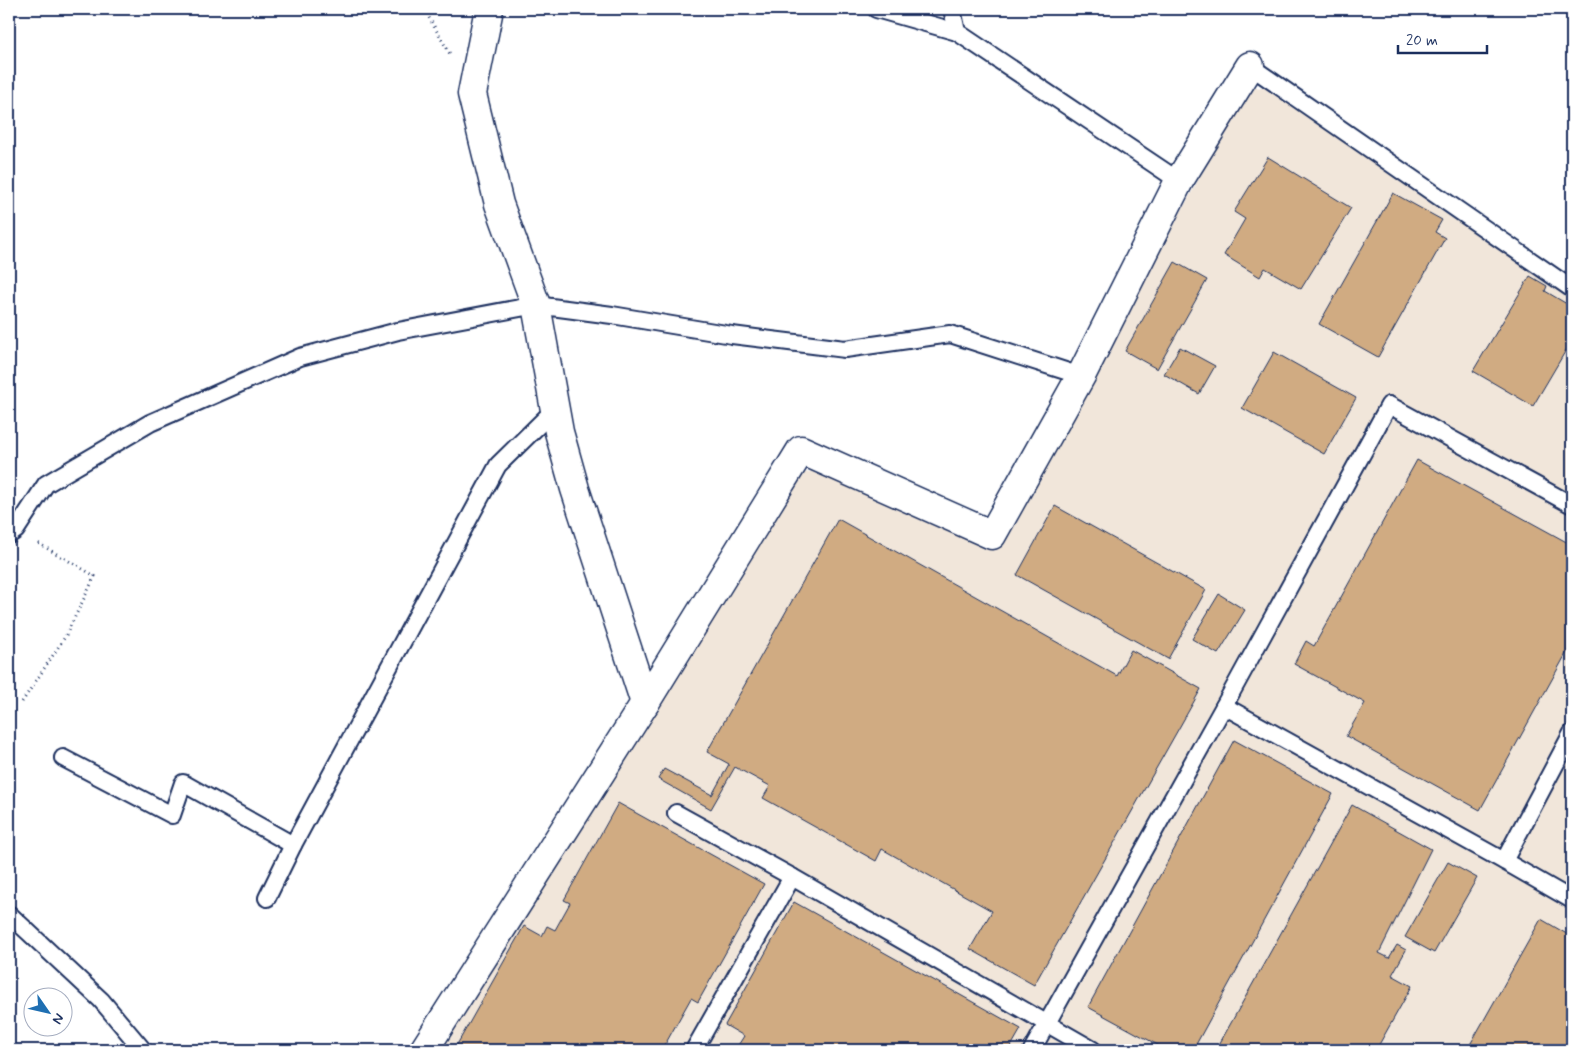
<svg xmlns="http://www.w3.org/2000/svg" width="1581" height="1059" font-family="Mynerve,sans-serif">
  <rect width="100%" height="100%" fill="#fff"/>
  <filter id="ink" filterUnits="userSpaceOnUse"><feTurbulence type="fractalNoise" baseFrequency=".02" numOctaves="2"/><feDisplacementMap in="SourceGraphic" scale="10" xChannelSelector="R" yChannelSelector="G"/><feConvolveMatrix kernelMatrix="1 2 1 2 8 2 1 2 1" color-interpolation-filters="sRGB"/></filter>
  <g filter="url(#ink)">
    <path fill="#f1e6da" d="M1249 87 1268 88 1572 301V1050H437L804 473 818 470 997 549Z"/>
    <g fill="#d0ab82" stroke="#1b2f5e">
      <path d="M1268 157 1351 208 1301 289 1265 268 1260 277 1224 255 1245 219 1234 212Z"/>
      <path d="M1393 193 1442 220 1435 232 1445 238 1378 357 1319 324Z"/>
      <path d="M1175 262 1207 280 1157 369 1125 351Z"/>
      <path d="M1530 276 1547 286 1545 291 1572 307V340L1533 406 1473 371Z"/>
      <path d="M1180 347 1215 366 1199 394 1164 374Z"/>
      <path d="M1274 352 1356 398 1324 454 1242 408Z"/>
      <path d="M1417 460 1572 545V643L1480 810 1346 736 1365 703 1294 664 1306 641 1314 646Z"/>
      <path d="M1055 506 1206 590 1168 659 1017 575Z"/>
      <path d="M838 519 1117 676 1131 650 1201 689 1034 985 970 949 992 911 882 849 876 861 763 798 770 786 735 767 711 809 658 779 664 769 712 795 729 764 707 752Z"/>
      <path d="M1219 594 1245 610 1218 654 1192 639Z"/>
      <path d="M1234 740 1333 794 1193 1050H1167L1088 1007Z"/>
      <path d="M618 803 764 884 698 1002 691 998 662 1050H454L524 926 542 936 547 926 555 930 570 903 564 900Z"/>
      <path d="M1352 805 1431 849 1379 953 1389 958 1397 945 1406 950 1392 975 1412 986 1376 1050H1216Z"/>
      <path d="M1448 862 1477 878 1434 953 1405 937Z"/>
      <path d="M794 902 1021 1029 1009 1050H735L744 1036 725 1025Z"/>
      <path d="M1541 919 1572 937V1050H1467Z"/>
    </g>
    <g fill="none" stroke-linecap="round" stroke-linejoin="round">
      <defs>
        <g id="lane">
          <path d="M876 9 957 32"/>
          <path d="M952 9 957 32 1179 181"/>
          <path d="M1250 66 1572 289"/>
          <path d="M9 535 16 530 46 484 150 423 300 357 398 331 536 305 612 315 732 335 845 349 950 334 1081 376"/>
          <path d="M1224 706 1504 861 1572 900"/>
          <path d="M63 758 172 815 183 783 293 845"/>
          <path d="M676 813 792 877 1093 1050"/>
          <path d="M1504 861 1572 733"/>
          <path d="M267 898 293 845 498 465 555 409"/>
          <path d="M9 914 101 1000 143 1050"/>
          <path d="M694 1050 792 877"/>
          <path d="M1032 1050 1224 706 1389 405 1572 505"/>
        </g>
        <g id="street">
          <path d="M489 9 472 94 499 204 536 305 559 432 575 489 645 703"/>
          <path d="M424 1050 645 703 801 450 992 535 1081 376 1179 181 1250 66"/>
        </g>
      </defs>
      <use href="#lane" stroke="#1b2f5e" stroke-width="20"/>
      <use href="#street" stroke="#1b2f5e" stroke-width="31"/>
      <g stroke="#1b2f5e" stroke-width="3" stroke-dasharray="1 4" stroke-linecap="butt">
        <path d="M424 9 450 54"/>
        <path d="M22 702 65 637 95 576 36 542"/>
      </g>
      <use href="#lane" stroke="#fff" stroke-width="16"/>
      <use href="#street" stroke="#fff" stroke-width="28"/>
    </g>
  </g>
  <rect width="1581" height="1059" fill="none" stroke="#fff" stroke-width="30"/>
  <rect x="15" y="15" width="1551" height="1029" fill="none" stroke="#1b2f5e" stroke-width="2" filter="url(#ink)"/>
  <g transform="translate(48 1012) rotate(124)"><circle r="24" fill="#ffffff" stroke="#a4acbf"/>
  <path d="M0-4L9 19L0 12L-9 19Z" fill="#1f6fb2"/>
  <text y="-8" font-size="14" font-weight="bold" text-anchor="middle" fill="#1b2f5e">N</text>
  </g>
  <path d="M1398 45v8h89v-8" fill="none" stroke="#1b2f5e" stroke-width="2.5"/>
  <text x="1406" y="45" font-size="15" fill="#1b2f5e" stroke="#ffffff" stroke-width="4" paint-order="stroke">20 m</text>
</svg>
